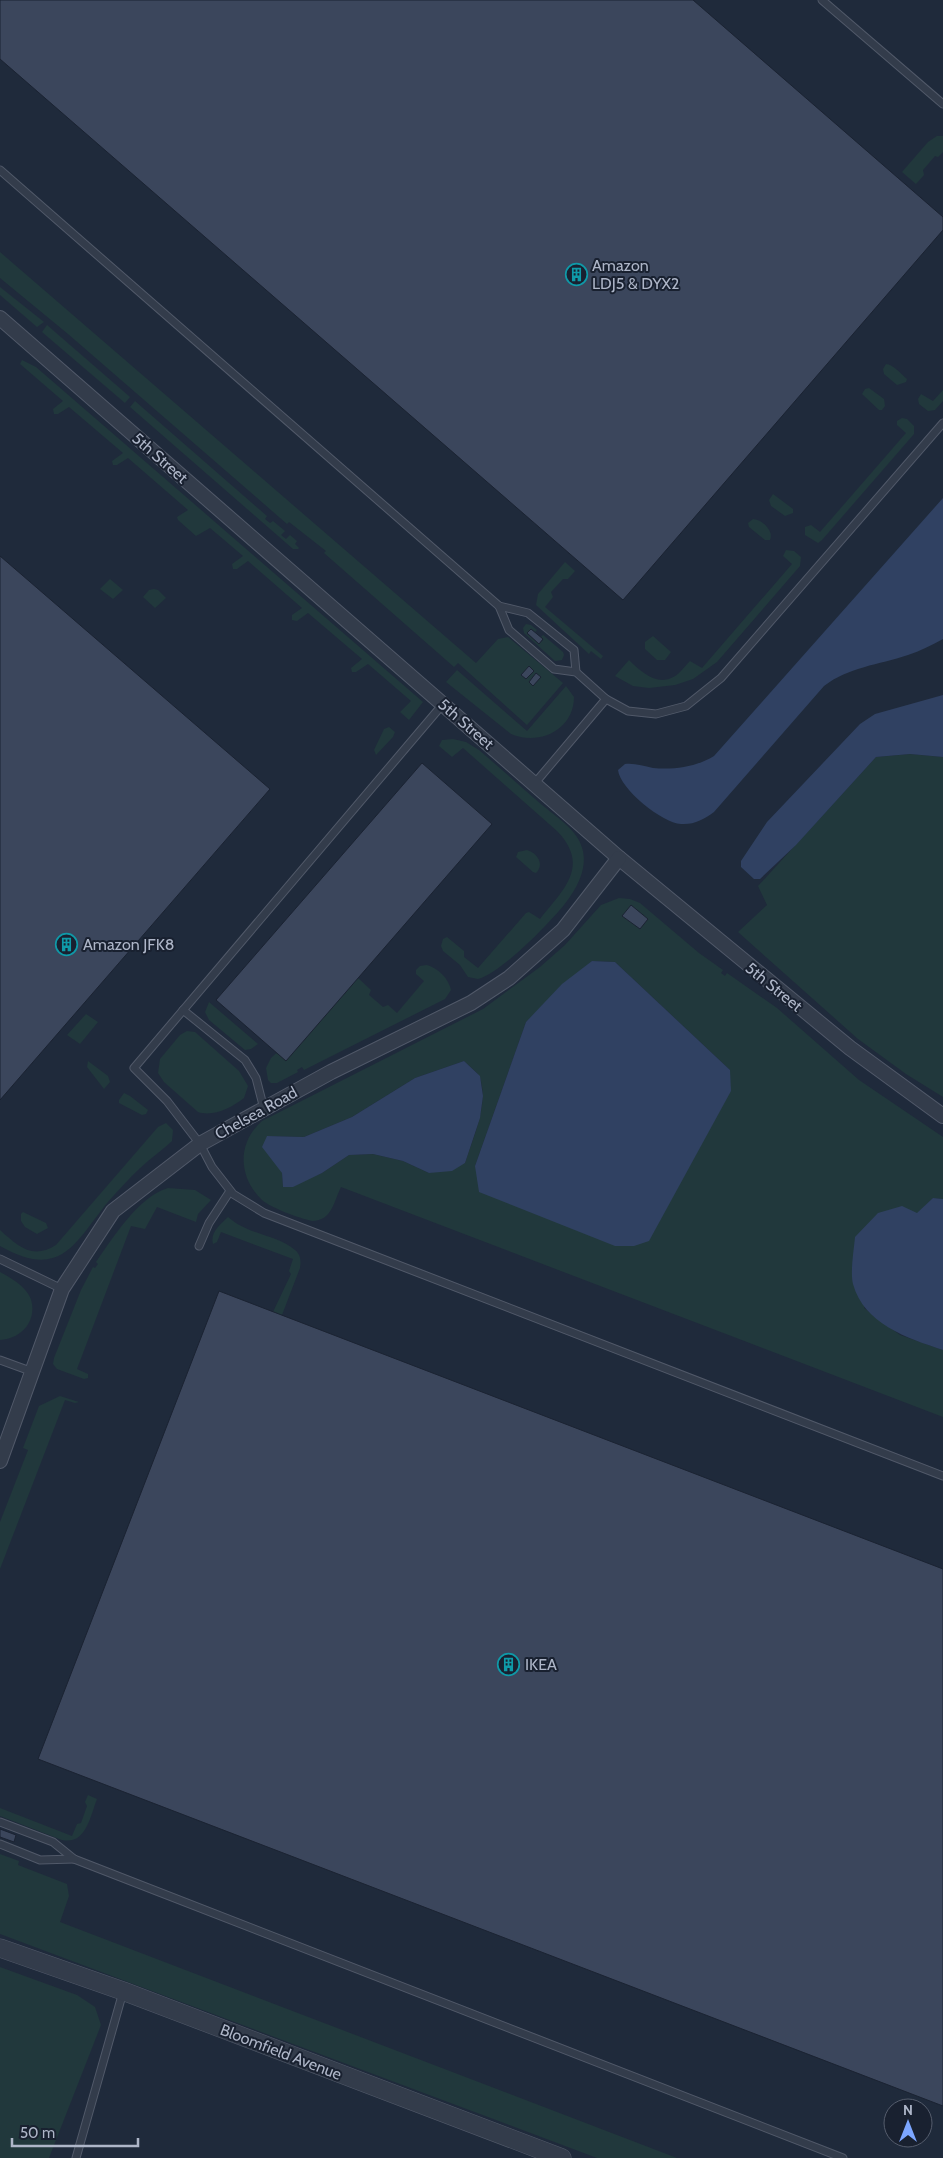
<svg xmlns="http://www.w3.org/2000/svg" width="943" height="2158" font-family="Cabin,sans-serif">
  <rect width="100%" height="100%" fill="#1f2a3b"/>
  <g fill="#21383c" fill-rule="evenodd">
    <path d="M937 136H943V152L938 157 935 156 923 170 924 175 916 184 902 172 928 142Z"/>
    <path d="M0 252 476 663 498 639 508 637 563 683 527 725 458 663 454 667 324 553 326 551 289 522 287 524 68 334 0 278Z"/>
    <path d="M0 287 44 322 37 327 0 295Z"/>
    <path d="M47 325 130 397 125 403 42 332Z"/>
    <path d="M22 360 36 367 423 702 409 720 400 712 411 701 368 664 356 672H352L351 668 362 659 308 613 297 621 292 620V615L302 608 248 561 237 569H233L232 564 243 556 210 528 196 536 178 520 177 517 188 510 128 458 117 465H113L112 461 123 453 69 407 58 414H54L53 409 63 401 20 364Z"/>
    <path d="M886 364C893 364 901 374 907 379L906 382 897 385 884 374 883 369Z"/>
    <path d="M869 388 884 399 885 406 882 410H879L862 394 865 389Z"/>
    <path d="M943 390V401L935 410 928 411 919 404 918 399 921 394 933 401Z"/>
    <path d="M135 401 267 516 265 519 270 523 273 521 285 531 281 535 286 539 290 535 297 541 295 544 299 548 298 549H293L130 407Z"/>
    <path d="M902 418 907 419 914 426V434L822 540 818 543 805 535V527L811 525 820 532 906 433 897 425V421Z"/>
    <path d="M773 494 793 509V513L785 516 771 506 769 500Z"/>
    <path d="M753 519C763 520 774 531 770 540H765L749 527 748 523Z"/>
    <path d="M786 550 794 551 801 557 800 566 717 662 693 679 675 685 649 688 633 686 615 676 629 660C643 674 661 689 679 673 683 669 686 665 690 661L702 668 792 564 783 556Z"/>
    <path d="M565 562 575 571 568 579H563L551 592 553 597 545 607 603 656 601 659 591 651 589 654 536 605 538 594Z"/>
    <path d="M110 579 123 590 113 599 100 589Z"/>
    <path d="M154 589 158 590 166 598 155 608 143 597 149 590Z"/>
    <path d="M526 624 531 625 537 630 535 632 531 629 527 634 539 644 543 640 541 637 543 635 563 652 564 655 562 660 555 661 524 633 523 628Z"/>
    <path d="M653 636 671 652 665 660H657L645 649V642Z"/>
    <path d="M457 670 527 731 566 686 574 697C574 730 539 746 511 734L446 682Z"/>
    <path d="M389 727 395 732 393 737 376 755 374 750 384 729Z"/>
    <path d="M453 739 466 742 479 750C500 768 521 787 542 805 553 814 565 822 574 833 600 865 569 902 546 925 532 940 497 974 478 979L468 977 460 965 443 951 441 946 443 939 447 937 464 951V957L478 968 526 913 529 912 540 919C563 890 591 866 557 831L463 748 452 757 439 746 442 740Z"/>
    <path d="M910 754 943 757V1097L906 1074 858 1039 738 932 767 905 758 886 876 757Z"/>
    <path d="M527 850C537 853 545 864 536 873L533 872 516 857 518 852Z"/>
    <path d="M619 898 630 899 640 903 699 953 723 970 721 973 725 976 727 973 777 1008 859 1080 943 1137V1199L933 1198 917 1214 864 1308 900 1335 943 1350V1417L341 1187C334 1201 332 1221 312 1221 299 1218 271 1208 262 1200 238 1177 237 1143 262 1121L483 1009 540 967 565 945 601 905ZM592 961 615 962 730 1070 475 1166 526 1022ZM464 1061C469 1066 478 1072 480 1078 489 1105 473 1137 465 1163L429 1173 403 1161 373 1154 349 1155 322 1173 283 1187 282 1173 267 1136 304 1137 352 1117 415 1078Z"/>
    <path d="M427 965C438 968 449 979 451 990L445 999 304 1070 302 1067 297 1070 298 1072 277 1083H271L268 1080 266 1068 271 1058 358 978 371 990 369 995 383 1007 388 1005 397 1013 424 981 416 974V970L420 966Z"/>
    <path d="M209 1002 258 1044 251 1049 245 1050 209 1020 205 1012Z"/>
    <path d="M86 1014 98 1022 80 1044 67 1035Z"/>
    <path d="M187 1031 195 1032 239 1071 248 1086 244 1098C231 1108 213 1117 198 1112L164 1082 158 1073 160 1059 180 1035Z"/>
    <path d="M88 1061 108 1076 110 1082 104 1089 87 1067Z"/>
    <path d="M124 1093 130 1096 148 1110 146 1114 142 1115 119 1103V1100Z"/>
    <path d="M166 1123 173 1130 172 1141C165 1148 156 1154 148 1161 136 1171 126 1182 115 1194 77 1235 67 1284 0 1246V1230C18 1246 32 1260 56 1245L158 1127Z"/>
    <path d="M168 1188 195 1190 211 1200 198 1214 196 1222 157 1207 145 1229 131 1226 77 1369 88 1374V1378L84 1379 57 1369 53 1364 54 1358 81 1290 93 1267 95 1268 98 1264 96 1262C113 1238 138 1197 168 1188Z"/>
    <path d="M23 1212 46 1223 48 1228 37 1234 25 1227 21 1221V1214Z"/>
    <path d="M228 1217C248 1235 278 1235 295 1250 301 1255 301 1261 300 1268L282 1315 273 1312 291 1274 289 1271 293 1259 221 1232 217 1242 213 1244C210 1232 220 1225 228 1217Z"/>
    <path d="M0 1272C11 1278 24 1285 30 1297 39 1319 22 1339 0 1340Z"/>
    <path d="M60 1396 79 1402 75 1403 65 1400 0 1569V1522L28 1450 23 1448 39 1406Z"/>
    <path d="M88 1795 97 1799C90 1817 86 1845 62 1840L0 1816V1808L72 1836 77 1824 81 1823 87 1806 85 1802Z"/>
    <path d="M0 1854 19 1861 18 1865 67 1884 69 1896 60 1922 677 2158H597L0 1934Z"/>
    <path d="M0 1967 77 1995 95 2007 101 2025 49 2158H0Z"/>
  </g>
  <g fill="#304162">
    <path d="M943 498V639C932 645 920 651 908 655 878 665 849 667 824 686L714 812C704 819 694 825 681 824 662 823 620 789 618 770L625 764C635 763 643 766 653 768 674 770 696 767 714 756Z"/>
    <path d="M943 695V757L910 754 876 757 796 845 760 879H754L741 867V861L767 822 860 724 875 714Z"/>
    <path d="M592 961 615 962 730 1070 731 1091 649 1241 634 1246H615L479 1192 475 1166 526 1022 562 984Z"/>
    <path d="M464 1061 480 1076 483 1096 480 1118 465 1163 452 1171 429 1173 403 1161 373 1154 349 1155 322 1173 293 1187H283L282 1173 262 1147 267 1136 304 1137 352 1117 415 1078Z"/>
    <path d="M933 1198 943 1199V1350C907 1338 864 1324 853 1284 850 1272 854 1249 855 1237L878 1213 902 1206 917 1213Z"/>
  </g>
  <g fill="#3b465c" stroke="#1b2332">
    <path d="M0 0H693L943 217V230L623 600 0 59Z"/>
    <path d="M0 556 270 789 0 1100Z"/>
    <path d="M531 629 543 639 539 644 527 633Z"/>
    <path d="M529 666 534 671 526 679 521 675Z"/>
    <path d="M536 673 541 677 533 686 529 682Z"/>
    <path d="M422 763 492 824 286 1061 216 1000Z"/>
    <path d="M631 905 648 919 640 929 622 916Z"/>
    <path d="M219 1291 943 1569V2106L38 1759Z"/>
    <path d="M0 1829 16 1835 14 1842 0 1837Z"/>
  </g>
  <g fill="none" stroke-linecap="round" stroke-linejoin="round">
    <defs>
      <g id="service">
        <path d="M822 0 943 104"/>
        <path d="M0 170 499 606 509 630 554 669 576 672 606 699 628 711 656 714 686 706 721 678 943 423"/>
        <path d="M499 606 528 613 574 650 576 672"/>
        <path d="M443 704 134 1068 167 1101 200 1144 212 1167 233 1194 264 1213 943 1476"/>
        <path d="M535 783 606 699"/>
        <path d="M183 1010 245 1060 256 1078 264 1109"/>
        <path d="M199 1246 209 1223 230 1191"/>
        <path d="M0 1259 62 1289"/>
        <path d="M0 1360 33 1372"/>
        <path d="M0 1822 53 1842 74 1859 843 2158"/>
        <path d="M0 1844 40 1860 74 1859"/>
        <path d="M76 2158 123 1992"/>
      </g>
      <g id="minor">
        <path d="M0 318 619 858 850 1048 943 1116"/>
        <path d="M0 1461 62 1289 113 1211 200 1144 331 1072 471 1003 509 978 563 930 619 858"/>
      </g>
      <path id="tertiary" d="M0 1948 123 1991 562 2158"/>
    </defs>
    <use href="#service" stroke="#515969" stroke-width="9"/>
    <use href="#minor" stroke="#515969" stroke-width="16"/>
    <use href="#tertiary" stroke="#515969" stroke-width="19"/>
    <use href="#service" stroke="#333c4b" stroke-width="7"/>
    <use href="#minor" stroke="#333c4b" stroke-width="14"/>
    <use href="#tertiary" stroke="#333c4b" stroke-width="18"/>
  </g>
  <defs>
    <symbol id="building-ring" viewBox="-11 -11 22 22"><circle r="9.5" fill="#192130" stroke="#0f9aa8" stroke-width="1.5"/><path d="M-4-6H4V6H1V3H-1V6H-4ZM-2.5-4.3h1.7v1.8h-1.7ZM.8-4.3h1.7v1.8H.8ZM-2.5-1h1.7V.8h-1.7ZM.8-1h1.7V.8H.8Z" fill="#0f9aa8"/></symbol>
  </defs>
  <g fill-rule="evenodd">
    <use href="#building-ring" x="564" y="262" width="25" height="25"/>
    <use href="#building-ring" x="54" y="932" width="25" height="25"/>
    <use href="#building-ring" x="496" y="1652" width="25" height="25"/>
  </g>
  <g text-anchor="middle" dominant-baseline="central" stroke-width="4" stroke-linejoin="round" paint-order="stroke">
    <g font-size="16" fill="#aeb6c8" stroke="#192130" text-anchor="start">
      <text x="592" y="265">Amazon<tspan x="592" dy="18">LDJ5 &amp; DYX2</tspan></text>
      <text x="83" y="944">Amazon JFK8</text>
      <text x="525" y="1664">IKEA</text>
    </g>
    <g font-size="16" fill="#aeb6c8" stroke="#192130">
      <text transform="translate(160 458) rotate(41)">5th Street</text>
      <text transform="translate(466 724) rotate(41)">5th Street</text>
      <text transform="translate(774 987) rotate(39)">5th Street</text>
      <text transform="translate(256 1113) rotate(-29)">Chelsea Road</text>
      <text transform="translate(281 2052) rotate(21)">Bloomfield Avenue</text>
    </g>
  </g>
  <g transform="translate(908 2123)"><circle r="24" fill="#192130" stroke="#555d6d"/>
  <path d="M0-4L9 19L0 12L-9 19Z" fill="#7ca6ff"/>
  <text y="-8" font-size="14" font-weight="bold" text-anchor="middle" fill="#aeb6c8">N</text>
  </g>
  <path d="M12 2138v8h126v-8" fill="none" stroke="#aeb6c8" stroke-width="2.5"/>
  <text x="20" y="2138" font-size="15" fill="#aeb6c8" stroke="#192130" stroke-width="4" paint-order="stroke">50 m</text>
</svg>
